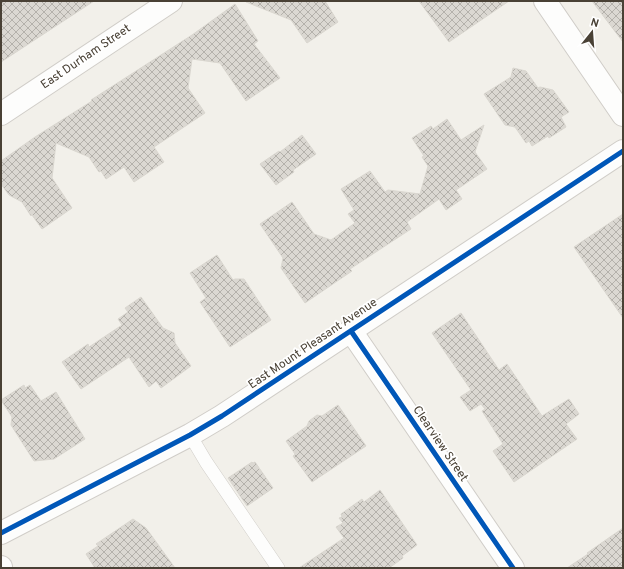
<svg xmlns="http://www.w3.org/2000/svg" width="624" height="569" font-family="Overpass,sans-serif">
  <defs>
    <pattern id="building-cross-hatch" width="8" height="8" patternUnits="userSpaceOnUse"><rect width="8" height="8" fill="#dbd8d2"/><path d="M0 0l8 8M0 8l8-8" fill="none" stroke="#b4b1ab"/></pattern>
  </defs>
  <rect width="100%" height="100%" fill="#f2f0ea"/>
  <g fill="url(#building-cross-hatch)" stroke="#dad7d0">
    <path d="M1 1H94L1 62Z"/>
    <path d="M246 1H325L338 22 307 43 291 20 246 2Z"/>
    <path d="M419 1H509L449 42Z"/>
    <path d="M592 1H623V42Z"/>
    <path d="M235 4 258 41 254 44 280 78 246 101 220 63 192 59 188 88 205 113 154 147 164 162 134 182 124 167 106 179 101 171 99 172 89 157 56 143 52 178 72 208 42 229 32 215 31 216 22 202 9 195 1 184V161L35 137 92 101 91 100 192 35Z"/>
    <path d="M513 68 526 71 538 88 540 87 553 90 569 112 561 117 566 127 549 138 548 136 532 146 529 141 526 143 515 127 505 125 484 94 511 77Z"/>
    <path d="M447 119 461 140 484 125 475 152 487 169 456 190 462 199 446 210 439 199 407 222 411 229 350 269 352 271 305 303 281 268 283 258 260 224 292 202 314 234 331 240 355 223 348 214 354 210 341 189 370 171 385 192 388 190 420 194 428 166 422 157 424 156 412 138 431 126 433 129Z"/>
    <path d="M302 135 316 154 293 170 294 172 276 185 260 164 279 151 280 152Z"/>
    <path d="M623 214V318L574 247Z"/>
    <path d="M217 255 233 280 235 279H244L271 320 230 347 200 302 206 298 190 273Z"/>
    <path d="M141 297 163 328 174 333 175 343 191 366 161 388 156 381 149 387 129 357 81 389 62 362 88 344 89 347 122 325 118 319 128 312 125 308Z"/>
    <path d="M461 313 499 370 507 364 542 416 569 399 579 414 566 424 577 439 514 482 493 451 503 444 482 411 485 409 481 404 470 411 460 397 471 390 432 333Z"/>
    <path d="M24 385 25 388 30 385 41 401 56 392 85 439 54 459 34 461 11 425 12 417 1 400Z"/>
    <path d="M338 405 366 446 312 482 293 456 295 454 286 441 307 426 309 421 317 415 322 416Z"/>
    <path d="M252 462 253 463 255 462 273 488 247 506 228 478Z"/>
    <path d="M380 490 417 545 402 556 403 558 389 568H299L344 538 336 527 343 523 339 518 342 517 341 514 362 499 364 502Z"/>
    <path d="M133 519 146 528 175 568H95L86 554 98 546 96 544Z"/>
    <path d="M623 528V568H567L588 554 587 553Z"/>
  </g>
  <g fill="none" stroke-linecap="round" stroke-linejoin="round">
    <defs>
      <path id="service" d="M190 435 206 462 278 568"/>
      <g id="minor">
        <path d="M545 1 623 115"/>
        <path d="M1 114 171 1"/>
        <path d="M351 331 513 568"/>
        <path d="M1 533 190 435 222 416 623 151"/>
      </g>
      <path id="tertiary" d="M1 567V568"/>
    </defs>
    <use href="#service" stroke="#d0cdc8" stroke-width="14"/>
    <use href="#minor" stroke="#d0cdc8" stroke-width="24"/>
    <use href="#tertiary" stroke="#d0cdc8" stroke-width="24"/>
    <use href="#service" stroke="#fdfdfc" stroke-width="13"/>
    <use href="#minor" stroke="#fdfdfc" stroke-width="22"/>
    <use href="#tertiary" stroke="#fdfdfc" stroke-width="22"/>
    <defs>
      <g id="cycleway">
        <path d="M351 331 513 568"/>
        <path d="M1 533 190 435 222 416 623 151"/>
      </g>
    </defs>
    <use href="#cycleway" stroke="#fff" stroke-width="8"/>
    <use href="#cycleway" stroke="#0057b8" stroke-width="5"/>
  </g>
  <g text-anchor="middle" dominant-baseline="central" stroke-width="3.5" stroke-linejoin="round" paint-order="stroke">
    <g font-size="12" fill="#494135" stroke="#fff">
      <text transform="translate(86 57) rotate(-34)">East Durham Street</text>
      <text transform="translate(313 344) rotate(-34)">East Mount Pleasant Avenue</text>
      <text transform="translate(440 444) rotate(56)">Clearview Street</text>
    </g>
  </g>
  <rect width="624" height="569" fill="none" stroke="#494135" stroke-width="4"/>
  <g transform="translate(592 32) rotate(17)" stroke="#ffffff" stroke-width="3" paint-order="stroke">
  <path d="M0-3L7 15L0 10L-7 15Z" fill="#494135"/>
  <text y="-6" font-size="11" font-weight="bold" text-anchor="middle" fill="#494135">N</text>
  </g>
</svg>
